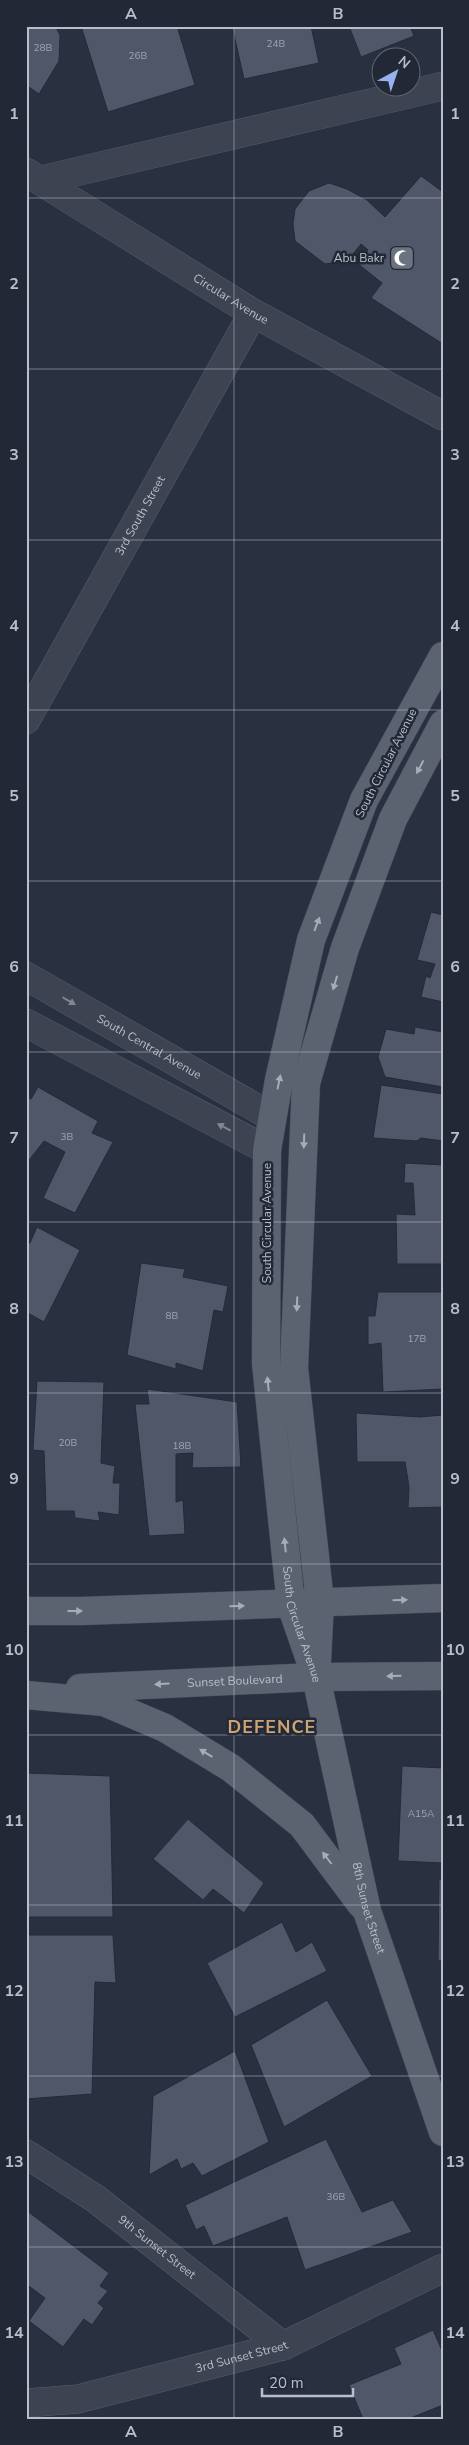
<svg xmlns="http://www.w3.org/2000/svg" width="469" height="2445" font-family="'Nunito Sans',sans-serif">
  <rect width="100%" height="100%" fill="#293040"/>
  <g fill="#505769" stroke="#242a37">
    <path d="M26 26H55L60 35 59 61 39 94 26 85Z"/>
    <path d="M81 26H177L195 85 108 112Z"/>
    <path d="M232 26H311L319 63 244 79Z"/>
    <path d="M349 26H410L414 36 361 57Z"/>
    <path d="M421 176 443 192V344L371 298 382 283 357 263 368 250 361 244 353 254 339 262 325 264 295 241 293 224 295 209 309 191 329 183 347 189 367 200 385 217Z"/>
    <path d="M431 912 443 915V1002L421 997 426 976 430 978 435 964 417 960Z"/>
    <path d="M415 1027 443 1032V1087L385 1077 378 1057 386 1029 414 1034Z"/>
    <path d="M381 1085 443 1094V1141L421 1138 417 1141 373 1138Z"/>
    <path d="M38 1087 98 1121 92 1133 113 1142 75 1213 43 1198 65 1152 44 1141 26 1164V1097L31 1099Z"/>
    <path d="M405 1163 443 1165V1264H397L396 1214 415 1215 413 1183H404Z"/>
    <path d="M37 1227 80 1250 44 1322 26 1312V1241L30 1243Z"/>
    <path d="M141 1263 185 1269 183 1277 228 1286 223 1312 214 1310 203 1371 176 1363V1369L127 1355Z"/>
    <path d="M378 1292H443V1389L383 1392 381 1343 368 1345V1316H375Z"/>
    <path d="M37 1381 104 1382 101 1463 115 1466 113 1483H120L119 1515 98 1512 100 1521 75 1518 74 1511H46L44 1451 33 1450Z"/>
    <path d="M147 1389 237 1402 241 1467 192 1468 193 1453 176 1454V1502L183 1500 185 1534 149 1536 135 1404H149Z"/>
    <path d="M356 1413 420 1417 443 1415V1507L408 1508 409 1487 405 1462H357Z"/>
    <path d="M402 1766 443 1768V1863L398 1861Z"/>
    <path d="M26 1773 110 1776 113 1917H26Z"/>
    <path d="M188 1819 264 1883 244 1913 213 1889 203 1900 153 1859Z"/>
    <path d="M439 1879H443V1961H438Z"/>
    <path d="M282 1922 296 1952 312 1942 327 1971 235 2017 207 1963Z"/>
    <path d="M26 1935H113L116 1983 95 1982 92 2094 26 2099Z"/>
    <path d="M327 2000 372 2076 284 2127 251 2045Z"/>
    <path d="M235 2051 269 2142 202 2176 193 2163 181 2169 177 2159 149 2175 153 2096Z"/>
    <path d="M326 2139 362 2212 393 2200 412 2232 305 2270 287 2217 213 2246 204 2226 196 2230 185 2205Z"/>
    <path d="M26 2210 109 2273 100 2286 108 2291 98 2303 104 2308 92 2325 84 2319 63 2347 29 2321 45 2298 26 2284Z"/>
    <path d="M433 2330 443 2353V2405L408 2419H363L349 2385 401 2364 394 2348Z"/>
  </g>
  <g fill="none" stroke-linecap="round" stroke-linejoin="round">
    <defs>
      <g id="minor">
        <path id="s1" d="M26 172 253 313 443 416"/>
        <path d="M41 180 443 86"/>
        <path id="s2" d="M26 720 253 313"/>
        <path id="s3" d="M26 976 272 1117"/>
        <path d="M26 1023 267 1150"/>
        <path id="s4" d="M26 2154 96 2199 283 2346"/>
        <path id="s5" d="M26 2403 78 2399 283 2346 443 2268"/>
      </g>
      <g id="major">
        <path id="s6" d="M443 656 364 800 311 940 279 1080 267 1150 266 1363 291 1605 316 1677 367 1911 443 2132"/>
        <path d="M26 1611H82L443 1598"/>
        <path d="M317 1661 320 1602 294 1368 306 1083 345 948 393 819 443 724"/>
        <path id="s7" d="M80 1688 316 1677 443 1676"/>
        <path d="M26 1695 104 1702 165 1728 231 1768 302 1825 361 1904"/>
      </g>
    </defs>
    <use href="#minor" stroke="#585e6a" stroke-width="29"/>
    <use href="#major" stroke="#474c59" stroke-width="29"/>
    <use href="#minor" stroke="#3d4350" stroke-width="28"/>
    <use href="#major" stroke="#5b6270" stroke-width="28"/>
  </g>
  <defs><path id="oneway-solid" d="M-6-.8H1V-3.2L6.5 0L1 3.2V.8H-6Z" transform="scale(1.25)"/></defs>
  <g fill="#a7acb8">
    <use href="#oneway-solid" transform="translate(420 767) rotate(118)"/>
    <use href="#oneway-solid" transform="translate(317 924) rotate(-69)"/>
    <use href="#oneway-solid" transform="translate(335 983) rotate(106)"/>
    <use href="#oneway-solid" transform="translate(279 1082) rotate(-78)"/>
    <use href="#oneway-solid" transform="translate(304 1141) rotate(92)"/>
    <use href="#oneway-solid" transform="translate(297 1304) rotate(92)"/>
    <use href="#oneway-solid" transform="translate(268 1384) rotate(-96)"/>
    <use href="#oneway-solid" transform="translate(285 1545) rotate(-96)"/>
    <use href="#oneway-solid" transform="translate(400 1600) rotate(-2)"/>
    <use href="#oneway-solid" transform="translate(237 1606) rotate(-2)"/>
    <use href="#oneway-solid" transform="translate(75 1611)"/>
    <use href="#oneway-solid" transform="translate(394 1676) rotate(179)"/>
    <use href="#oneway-solid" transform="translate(162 1684) rotate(177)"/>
    <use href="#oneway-solid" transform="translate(206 1753) rotate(-149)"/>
    <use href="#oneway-solid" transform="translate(327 1858) rotate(-127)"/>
  </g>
  <g fill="#828793">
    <use href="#oneway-solid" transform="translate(69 1001) rotate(30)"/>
    <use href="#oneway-solid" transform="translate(224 1127) rotate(-152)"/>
  </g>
  <path fill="none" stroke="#babeca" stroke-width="1" stroke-opacity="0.55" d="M234 26V2419M26 198H443M26 369H443M26 540H443M26 710H443M26 881H443M26 1052H443M26 1222H443M26 1393H443M26 1564H443M26 1735H443M26 1905H443M26 2076H443M26 2247H443"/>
  <defs>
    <symbol id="mosque-square" viewBox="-11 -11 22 22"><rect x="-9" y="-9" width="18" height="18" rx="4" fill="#6b7280" stroke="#222835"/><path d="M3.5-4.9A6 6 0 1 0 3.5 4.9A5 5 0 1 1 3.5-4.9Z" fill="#fff"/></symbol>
  </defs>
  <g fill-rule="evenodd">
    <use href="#mosque-square" x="388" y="244" width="28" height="28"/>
  </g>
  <g text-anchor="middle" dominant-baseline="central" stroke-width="5" stroke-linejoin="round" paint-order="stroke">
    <g font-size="10" fill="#a0a4b2">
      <text x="276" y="44">24B</text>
      <text x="43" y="48">28B</text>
      <text x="138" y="56">26B</text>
      <text x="67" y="1137">3B</text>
      <text x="172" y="1316">8B</text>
      <text x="417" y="1339">17B</text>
      <text x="68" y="1443">20B</text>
      <text x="182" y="1446">18B</text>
      <text x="421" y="1814">A15A</text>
      <text x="336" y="2197">36B</text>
    </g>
    <g font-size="12" fill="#babeca" stroke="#222835" text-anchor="end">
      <text x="384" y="258">Abu Bakr</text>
    </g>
    <g font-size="12" fill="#babeca" stroke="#222835">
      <text stroke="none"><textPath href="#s1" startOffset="241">Circular Avenue</textPath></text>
      <text stroke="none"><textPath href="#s2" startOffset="234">3rd South Street</textPath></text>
      <text transform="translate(386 763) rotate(-63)">South Circular Avenue</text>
      <text stroke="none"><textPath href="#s3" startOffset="142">South Central Avenue</textPath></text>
      <text transform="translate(267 1223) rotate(-90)">South Circular Avenue</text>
      <text stroke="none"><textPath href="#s6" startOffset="1006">South Circular Avenue</textPath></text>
      <text stroke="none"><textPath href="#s7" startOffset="155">Sunset Boulevard</textPath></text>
      <text stroke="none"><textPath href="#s6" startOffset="1298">8th Sunset Street</textPath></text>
      <text stroke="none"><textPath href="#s4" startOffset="161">9th Sunset Street</textPath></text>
      <text stroke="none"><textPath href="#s5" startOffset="221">3rd Sunset Street</textPath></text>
    </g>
    <g font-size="18" font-weight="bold" letter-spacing="1" fill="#cda473" stroke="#222835">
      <text x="272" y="1727">DEFENCE</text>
    </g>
  </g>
  <rect width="469" height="2445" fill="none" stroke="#222835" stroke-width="55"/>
  <g transform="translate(396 72) rotate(40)"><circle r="24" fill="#222835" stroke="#5f6471"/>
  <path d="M0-4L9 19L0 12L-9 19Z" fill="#9ab1ef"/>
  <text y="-8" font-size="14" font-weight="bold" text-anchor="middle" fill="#babeca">N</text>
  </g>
  <path d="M262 2388v8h91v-8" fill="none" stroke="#babeca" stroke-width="2.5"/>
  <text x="269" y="2388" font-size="15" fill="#babeca" stroke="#222835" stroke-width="4" paint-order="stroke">20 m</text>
  <rect x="28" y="28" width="414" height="2390" fill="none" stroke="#babeca" stroke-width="2"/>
  <g font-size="16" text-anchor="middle" font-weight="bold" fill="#babeca">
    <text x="131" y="19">A</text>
    <text x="338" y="19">B</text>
    <text x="14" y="119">1</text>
    <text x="455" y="119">1</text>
    <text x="14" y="289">2</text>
    <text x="455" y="289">2</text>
    <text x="14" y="460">3</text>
    <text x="455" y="460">3</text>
    <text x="14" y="631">4</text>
    <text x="455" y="631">4</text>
    <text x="14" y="801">5</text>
    <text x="455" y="801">5</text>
    <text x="14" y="972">6</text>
    <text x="455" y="972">6</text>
    <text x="14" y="1143">7</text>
    <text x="455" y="1143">7</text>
    <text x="14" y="1314">8</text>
    <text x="455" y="1314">8</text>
    <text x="14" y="1484">9</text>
    <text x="455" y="1484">9</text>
    <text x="14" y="1655">10</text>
    <text x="455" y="1655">10</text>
    <text x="14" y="1826">11</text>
    <text x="455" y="1826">11</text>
    <text x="14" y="1996">12</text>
    <text x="455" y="1996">12</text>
    <text x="14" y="2167">13</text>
    <text x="455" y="2167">13</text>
    <text x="14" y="2338">14</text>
    <text x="455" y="2338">14</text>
    <text x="131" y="2437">A</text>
    <text x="338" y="2437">B</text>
  </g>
</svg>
